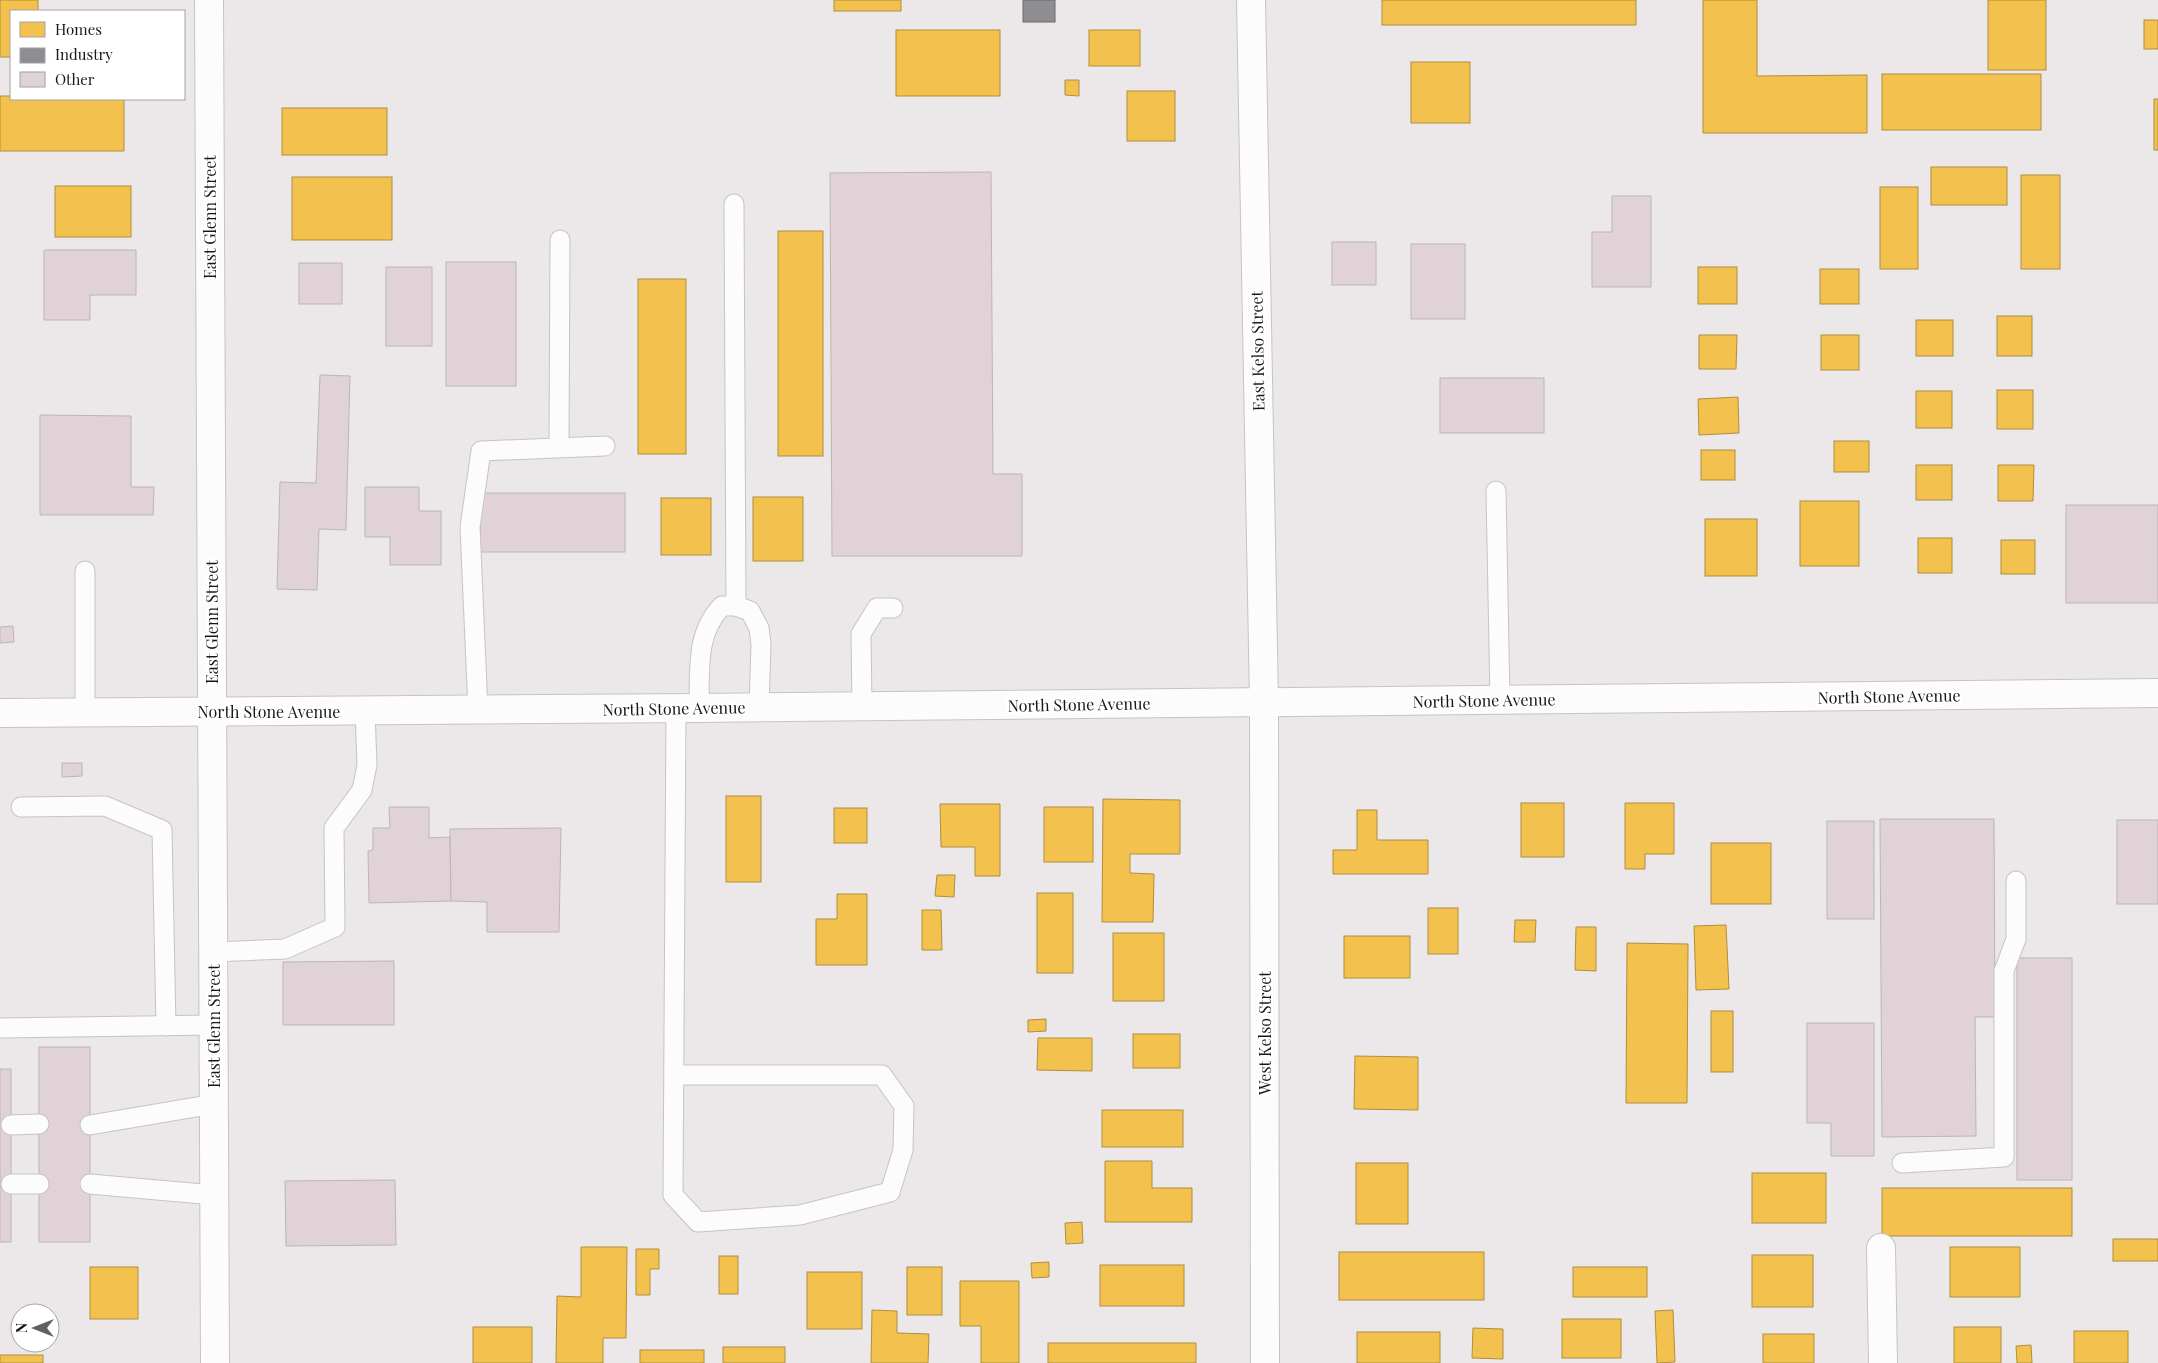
<svg xmlns="http://www.w3.org/2000/svg" width="2158" height="1363" font-family="'Playfair Display',serif">
  <rect width="100%" height="100%" fill="#ece8e9"/>
  <g fill="#f2c14e" stroke="#b18e3e">
    <path d="M0 0H38V11H11V57H0Z"/>
    <rect x="834" y="0" width="67" height="11"/>
    <rect x="1382" y="0" width="254" height="25"/>
    <path d="M1703 0H1757V76L1867 75V133H1703Z"/>
    <rect x="1988" y="0" width="58" height="70"/>
    <rect x="2144" y="20" width="14" height="29"/>
    <rect x="896" y="30" width="104" height="66"/>
    <rect x="1089" y="30" width="51" height="36"/>
    <rect x="1411" y="62" width="59" height="61"/>
    <rect x="1882" y="74" width="159" height="56"/>
    <path d="M1065 80H1079V96L1065 95Z"/>
    <rect x="1127" y="91" width="48" height="50"/>
    <path d="M0 96H11V99H124V151H0Z"/>
    <rect x="2154" y="99" width="4" height="51"/>
    <rect x="282" y="108" width="105" height="47"/>
    <rect x="1931" y="167" width="76" height="38"/>
    <rect x="2021" y="175" width="39" height="94"/>
    <rect x="292" y="177" width="100" height="63"/>
    <rect x="55" y="186" width="76" height="51"/>
    <rect x="1880" y="187" width="38" height="82"/>
    <rect x="778" y="231" width="45" height="225"/>
    <rect x="1698" y="267" width="39" height="37"/>
    <rect x="1820" y="269" width="39" height="35"/>
    <rect x="638" y="279" width="48" height="175"/>
    <rect x="1997" y="316" width="35" height="40"/>
    <rect x="1916" y="320" width="37" height="36"/>
    <path d="M1699 335H1737L1736 369H1699Z"/>
    <rect x="1821" y="335" width="38" height="35"/>
    <rect x="1997" y="390" width="36" height="39"/>
    <rect x="1916" y="391" width="36" height="37"/>
    <path d="M1738 397 1739 433 1699 435 1698 399Z"/>
    <rect x="1834" y="441" width="35" height="31"/>
    <rect x="1701" y="450" width="34" height="30"/>
    <rect x="1916" y="465" width="36" height="35"/>
    <path d="M1998 465H2034L2033 501H1998Z"/>
    <rect x="753" y="497" width="50" height="64"/>
    <rect x="661" y="498" width="50" height="57"/>
    <rect x="1800" y="501" width="59" height="65"/>
    <rect x="1705" y="519" width="52" height="57"/>
    <rect x="1918" y="538" width="34" height="35"/>
    <rect x="2001" y="540" width="34" height="34"/>
    <rect x="726" y="796" width="35" height="86"/>
    <path d="M1103 799 1180 800V854H1130V873L1154 874 1153 922H1102Z"/>
    <rect x="1521" y="803" width="43" height="54"/>
    <path d="M1625 803H1674V854H1645V869H1625Z"/>
    <path d="M940 804H1000V876H975V847H941Z"/>
    <rect x="1044" y="807" width="49" height="55"/>
    <rect x="834" y="808" width="33" height="35"/>
    <path d="M1357 810H1377V840H1428V874H1333V850H1357Z"/>
    <rect x="1711" y="843" width="60" height="61"/>
    <path d="M937 875H955L954 897 935 896Z"/>
    <rect x="1037" y="893" width="36" height="80"/>
    <path d="M837 894H867V965H816V919H837Z"/>
    <rect x="1428" y="908" width="30" height="46"/>
    <path d="M922 910H941L942 950H922Z"/>
    <path d="M1515 920H1536L1535 942H1514Z"/>
    <path d="M1726 925 1729 989 1696 990 1694 926Z"/>
    <path d="M1576 927H1596V971L1575 970Z"/>
    <rect x="1113" y="933" width="51" height="68"/>
    <rect x="1344" y="936" width="66" height="42"/>
    <path d="M1627 943 1688 944 1687 1103H1626Z"/>
    <rect x="1711" y="1011" width="22" height="61"/>
    <path d="M1046 1019V1031L1028 1032V1020Z"/>
    <rect x="1133" y="1034" width="47" height="34"/>
    <path d="M1038 1038H1092V1071L1037 1070Z"/>
    <path d="M1355 1056 1418 1057V1110L1354 1109Z"/>
    <rect x="1102" y="1110" width="81" height="37"/>
    <path d="M1105 1161H1152V1188H1192V1222H1105Z"/>
    <rect x="1356" y="1163" width="52" height="61"/>
    <rect x="1752" y="1173" width="74" height="50"/>
    <rect x="1882" y="1188" width="190" height="48"/>
    <path d="M1082 1222 1083 1243 1066 1244 1065 1223Z"/>
    <rect x="2113" y="1239" width="45" height="22"/>
    <path d="M581 1247H627L626 1338H603V1363H556L557 1296 581 1297Z"/>
    <rect x="1950" y="1247" width="70" height="50"/>
    <path d="M636 1249H659V1269H650V1295H636Z"/>
    <rect x="1339" y="1252" width="145" height="48"/>
    <rect x="1752" y="1255" width="61" height="52"/>
    <rect x="719" y="1256" width="19" height="38"/>
    <path d="M1049 1262V1277L1032 1278 1031 1263Z"/>
    <rect x="1100" y="1265" width="84" height="41"/>
    <rect x="90" y="1267" width="48" height="52"/>
    <rect x="907" y="1267" width="35" height="48"/>
    <rect x="1573" y="1267" width="74" height="30"/>
    <rect x="807" y="1272" width="55" height="57"/>
    <path d="M960 1281H1019V1363H981V1326H960Z"/>
    <path d="M872 1310 897 1311V1333L929 1334 928 1363H871Z"/>
    <path d="M1673 1310 1675 1362 1657 1363 1655 1311Z"/>
    <rect x="1562" y="1319" width="59" height="39"/>
    <rect x="473" y="1327" width="59" height="36"/>
    <rect x="1954" y="1327" width="47" height="36"/>
    <path d="M1473 1328 1503 1329V1359L1472 1358Z"/>
    <rect x="2074" y="1331" width="54" height="32"/>
    <rect x="1357" y="1332" width="83" height="31"/>
    <rect x="1763" y="1334" width="51" height="29"/>
    <rect x="1048" y="1343" width="148" height="20"/>
    <path d="M2031 1345 2032 1363H2017L2016 1346Z"/>
    <rect x="723" y="1347" width="62" height="16"/>
    <rect x="640" y="1350" width="64" height="13"/>
    <rect x="0" y="1355" width="43" height="8"/>
  </g>
  <rect fill="#8d8d92" stroke="#6a696d" x="1023" y="0" width="32" height="22"/>
  <g fill="#e1d2d7" stroke="#b9b6b7">
    <path d="M991 172 993 474H1022V556H832L830 173Z"/>
    <path d="M1612 196H1651V287H1592V232H1612Z"/>
    <rect x="1332" y="242" width="44" height="43"/>
    <rect x="1411" y="244" width="54" height="75"/>
    <path d="M44 250H136V295H90V320H44Z"/>
    <rect x="446" y="262" width="70" height="124"/>
    <rect x="299" y="263" width="43" height="41"/>
    <rect x="386" y="267" width="46" height="79"/>
    <path d="M320 375 350 376 346 530 319 529 317 590 277 589 280 482 316 483Z"/>
    <rect x="1440" y="378" width="104" height="55"/>
    <path d="M40 415 131 416V487H154L153 515H40Z"/>
    <path d="M365 487H419V511H441V565H390V537H365Z"/>
    <rect x="480" y="493" width="145" height="59"/>
    <rect x="2066" y="505" width="92" height="98"/>
    <path d="M13 626 14 642 0 643V627Z"/>
    <path d="M62 763H82V776L62 777Z"/>
    <path d="M389 807H429V838L450 837 451 901 369 903 368 851 373 850V828H390Z"/>
    <path d="M1880 819H1994L1995 1017H1975L1976 1136 1882 1137Z"/>
    <rect x="2117" y="820" width="41" height="84"/>
    <rect x="1827" y="821" width="47" height="98"/>
    <path d="M561 828 559 932H487V902L451 901 450 829Z"/>
    <rect x="2017" y="958" width="55" height="222"/>
    <path d="M394 961V1025H283V962Z"/>
    <path d="M1807 1023H1874V1156H1831V1123H1807Z"/>
    <rect x="39" y="1047" width="51" height="195"/>
    <rect x="0" y="1069" width="11" height="173"/>
    <path d="M395 1180 396 1245 286 1246 285 1181Z"/>
  </g>
  <g fill="none" stroke-linecap="round" stroke-linejoin="round">
    <defs>
      <g id="lane">
        <path d="M734 204 736 606"/>
        <path d="M559 447 560 240"/>
        <path d="M1496 491 1500 700"/>
        <path d="M85 571V713"/>
        <path d="M862 706 861 634 877 608H893"/>
        <path d="M699 708C700 671 695 634 722 606H736L750 611 759 628 761 644 759 707"/>
        <path d="M478 710 470 527 481 451 605 446"/>
        <path d="M21 807 105 806 162 830 166 1026"/>
        <path d="M213 952 285 949 335 927 334 828 362 790 367 765 365 711"/>
        <path d="M0 1028 213 1025"/>
        <path d="M674 1075H882L904 1106 903 1150 890 1192 800 1215 698 1222 673 1195 676 708"/>
        <path d="M11 1125 39 1124"/>
        <path d="M90 1125 214 1104"/>
        <path d="M1902 1163 2004 1157V971L2016 939V881"/>
        <path d="M11 1184H39"/>
        <path d="M90 1184 214 1195"/>
      </g>
      <g id="street">
        <path d="M1251 0 1264 703 1265 1363"/>
        <path d="M1881 1248 1883 1363"/>
      </g>
      <g id="secondary">
        <path d="M209 0 215 1363"/>
        <path d="M0 713 699 708 2158 693"/>
      </g>
    </defs>
    <use href="#lane" stroke="#c6c3c4" stroke-width="21"/>
    <use href="#street" stroke="#c6c3c4" stroke-width="30"/>
    <use href="#secondary" stroke="#c6c3c4" stroke-width="30"/>
    <use href="#lane" stroke="#fcfcfc" stroke-width="19"/>
    <use href="#street" stroke="#fcfcfc" stroke-width="28"/>
    <use href="#secondary" stroke="#fcfcfc" stroke-width="28"/>
  </g>
  <g text-anchor="middle" dominant-baseline="central" stroke-width="5" stroke-linejoin="round" paint-order="stroke">
    <g font-size="16" fill="#191617" stroke="#fff">
      <text transform="translate(209 217) rotate(-90)">East Glenn Street</text>
      <text transform="translate(1257 351) rotate(-91)">East Kelso Street</text>
      <text transform="translate(211 622) rotate(-90)">East Glenn Street</text>
      <text transform="translate(1889 696) rotate(-1)">North Stone Avenue</text>
      <text transform="translate(1484 700) rotate(-1)">North Stone Avenue</text>
      <text transform="translate(1079 704) rotate(-1)">North Stone Avenue</text>
      <text transform="translate(674 708) rotate(-1)">North Stone Avenue</text>
      <text x="269" y="711">North Stone Avenue</text>
      <text transform="translate(213 1026) rotate(-90)">East Glenn Street</text>
      <text transform="translate(1264 1033) rotate(-90)">West Kelso Street</text>
    </g>
  </g>
  <rect x="10" y="10" width="175" height="90" fill="#ffffff" stroke="#a3a2a2"/>
  <rect x="20" y="22" width="25" height="15" fill="#f2c14e" stroke="#a3a2a2"/>
  <text x="55" y="35" font-size="15" fill="#191617">Homes</text>
  <rect x="20" y="48" width="25" height="15" fill="#8d8d92" stroke="#a3a2a2"/>
  <text x="55" y="60" font-size="15" fill="#191617">Industry</text>
  <rect x="20" y="72" width="25" height="15" fill="#e1d2d7" stroke="#a3a2a2"/>
  <text x="55" y="85" font-size="15" fill="#191617">Other</text>
  <g transform="translate(35 1328) rotate(270)"><circle r="24" fill="#ffffff" stroke="#a3a2a2"/>
  <path d="M0-4L9 19L0 12L-9 19Z" fill="#636060"/>
  <text y="-8" font-size="14" font-weight="bold" text-anchor="middle" fill="#191617">N</text>
  </g>
</svg>
